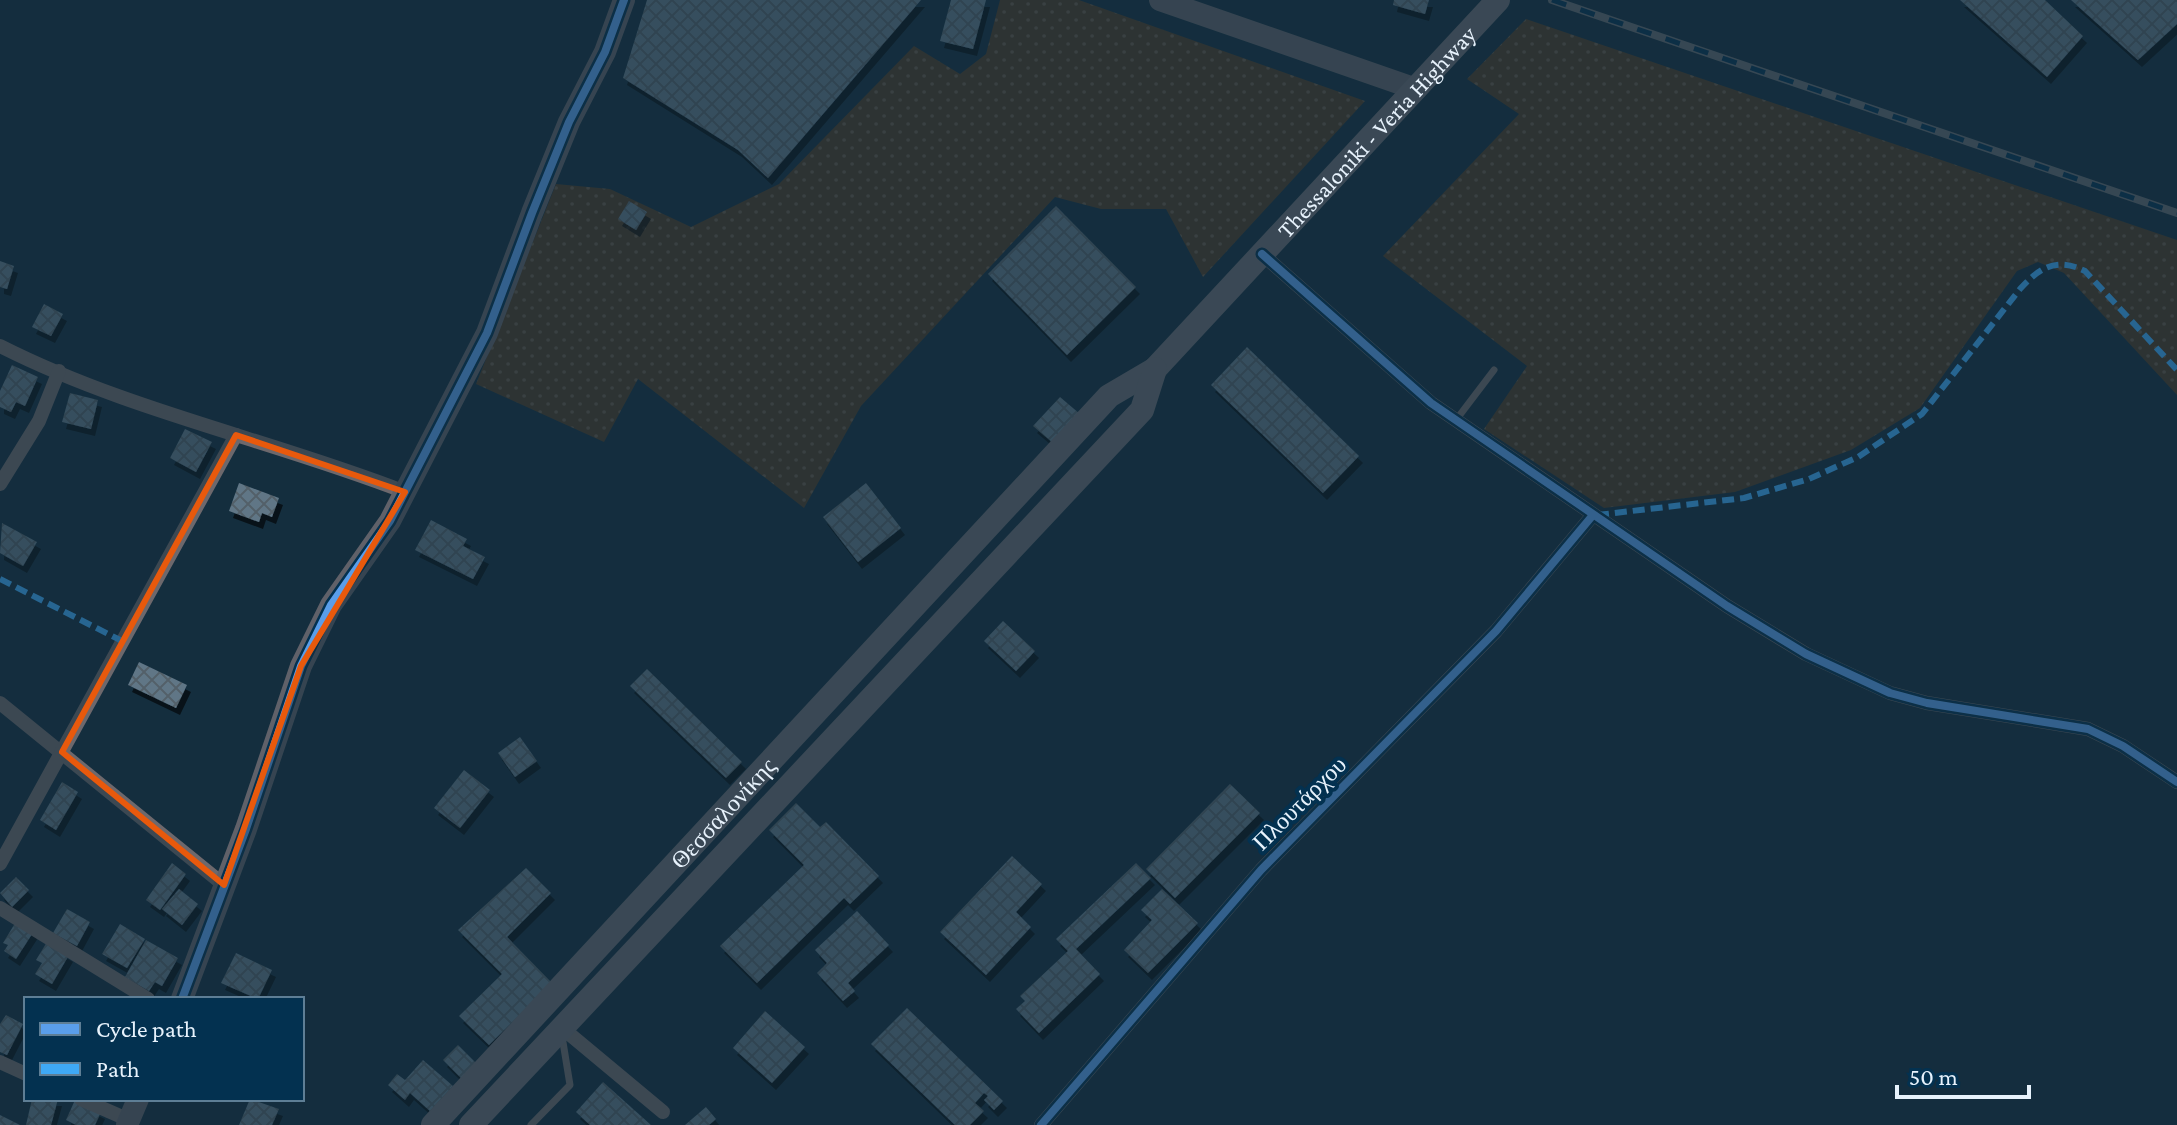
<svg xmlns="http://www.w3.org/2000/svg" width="2177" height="1125" font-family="'Crimson Pro',serif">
  <defs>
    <pattern id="grass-dots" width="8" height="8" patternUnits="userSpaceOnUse" patternTransform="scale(2)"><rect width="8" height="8" fill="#4c3a27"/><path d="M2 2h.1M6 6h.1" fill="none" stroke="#665747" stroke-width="1.8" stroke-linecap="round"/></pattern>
    <pattern id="building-cross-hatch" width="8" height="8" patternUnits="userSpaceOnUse" patternTransform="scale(2)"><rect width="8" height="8" fill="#607686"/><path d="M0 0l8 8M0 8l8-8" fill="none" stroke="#526069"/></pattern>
    <filter id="shadow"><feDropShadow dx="4" dy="7" stdDeviation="0" flood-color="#0009"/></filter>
  </defs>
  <rect width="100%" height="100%" fill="#142e3e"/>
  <g fill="url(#grass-dots)">
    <path d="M1000 0H1079L1365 101 1203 277 1166 209H1101L1055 197 861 406 804 508 638 379 604 442 476 384 556 184 610 189 691 227 779 184 914 46 960 74 986 54Z"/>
    <path d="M1526 19 2177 240V395L2064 273 2038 262 2017 271 1920 408 1851 450 1735 492 1604 508 1484 429 1527 366 1383 256 1519 114 1467 79Z"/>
  </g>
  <g fill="url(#building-cross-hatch)" filter="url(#shadow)">
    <path d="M647 0H921L768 178 738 150 623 78Z"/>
    <path d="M951 0H986L973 49 940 41Z"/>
    <path d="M1394 0H1429L1425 14 1393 5Z"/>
    <path d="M1960 0H2045L2083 36 2047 77Z"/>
    <path d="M2071 0H2177V24L2138 60Z"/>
    <path d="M629 201 647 212 636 230 618 219Z"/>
    <path d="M1056 206 1136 287 1067 355 988 274Z"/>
    <path d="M0 261 14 266 7 289 0 287Z"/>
    <path d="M44 304 63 314 51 336 32 327Z"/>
    <path d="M1247 347 1359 456 1323 493 1211 385Z"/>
    <path d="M12 365 38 377 25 406 16 402 11 412 0 407V391Z"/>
    <path d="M70 393 98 400 91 429 62 422Z"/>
    <path d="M1060 397 1080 414 1053 443 1033 426Z"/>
    <path d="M185 429 212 442 196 472 170 458Z"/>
    <path d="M239 483 279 498 272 517 262 513 259 522 229 511Z"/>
    <path d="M866 483 901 528 858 562 823 517Z"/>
    <path d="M431 520 467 539 463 546 485 557 473 579 415 550Z"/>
    <path d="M2 523 37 542 23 566 0 553Z"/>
    <path d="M1003 621 1035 651 1016 671 984 641Z"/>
    <path d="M139 662 187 685 176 708 128 685Z"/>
    <path d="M647 669 742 762 726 778 630 686Z"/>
    <path d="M520 737 537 761 515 777 498 753Z"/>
    <path d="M464 770 490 790 460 828 434 808Z"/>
    <path d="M62 782 78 792 56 830 40 820Z"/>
    <path d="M1230 784 1260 813 1175 898 1146 869Z"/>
    <path d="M796 803 820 827 826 822 879 876 850 904 844 898 757 983 720 946 804 865 769 830Z"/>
    <path d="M1012 856 1042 884 1016 912 1031 927 986 975 940 932Z"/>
    <path d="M172 863 186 874 160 910 146 900Z"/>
    <path d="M1136 863 1151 878 1076 949 1100 974 1039 1033 1016 1009 1025 1001 1020 996 1068 951 1056 939Z"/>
    <path d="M526 868 551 893 507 937 552 983 489 1045 459 1016 502 974 458 930Z"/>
    <path d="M16 877 29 890 12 907 0 893Z"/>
    <path d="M179 889 198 904 182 925 162 909Z"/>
    <path d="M1162 889 1198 923 1148 973 1124 950 1152 920 1141 910Z"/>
    <path d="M67 909 90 922 77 946 53 933Z"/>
    <path d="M857 911 889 945 848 983 855 991 843 1001 817 973 827 963 815 950Z"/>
    <path d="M17 920 34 931 16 959 4 951 8 945 3 943Z"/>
    <path d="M120 924 145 939 127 968 102 954Z"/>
    <path d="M146 940 178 958 162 986 155 982 149 991 125 977Z"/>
    <path d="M47 942 69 955 52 984 35 974 42 963 36 960Z"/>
    <path d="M236 953 272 970 258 999 221 983Z"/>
    <path d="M907 1008 1003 1101 994 1110 984 1100 988 1096 984 1093 975 1103 984 1111 970 1125H955L871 1044Z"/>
    <path d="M765 1011 805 1047 772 1083 733 1048Z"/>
    <path d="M6 1015 23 1024 7 1055 0 1052V1024Z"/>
    <path d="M458 1045 476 1063 461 1078 443 1060Z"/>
    <path d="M423 1060 453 1086 430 1111 410 1093 405 1100 388 1085 397 1074 405 1080Z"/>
    <path d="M603 1082 651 1125H590L576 1112Z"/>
    <path d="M32 1099H58L51 1125H26Z"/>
    <path d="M250 1099 279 1109 272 1125H239Z"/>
    <path d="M75 1100 101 1112 95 1125H76L66 1120Z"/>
    <path d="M706 1107 716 1119 709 1125H685Z"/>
    <path d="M0 1115 20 1125H0Z"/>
  </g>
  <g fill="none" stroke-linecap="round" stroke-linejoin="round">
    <g stroke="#6d686c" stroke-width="7">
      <path d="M1456 420 1494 370"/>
      <path d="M531 1125 570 1085 562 1036"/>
    </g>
    <g stroke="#6d686c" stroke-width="14">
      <path d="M1262 254 1431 403 1727 606 1806 654 1890 693 1927 703 2088 729 2123 746 2177 782"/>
      <path d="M0 346C128 411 272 440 405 492"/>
      <path d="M0 484 39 421 59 371"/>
      <path d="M0 703 224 885"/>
      <path d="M0 864 236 435"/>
      <path d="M0 908 148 999"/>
      <path d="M561 1027 663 1112"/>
      <path d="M0 1062 26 1074"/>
      <path d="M81 1099 129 1120"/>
      <path d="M1041 1125 1261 870 1496 631 1593 515"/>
    </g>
    <g stroke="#606169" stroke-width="22">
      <path d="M1160 0 1416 89"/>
      <path d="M182 999 246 829 301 666 331 605 390 521 487 333 532 213 569 122 605 52 624 0"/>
      <path d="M127 1125 138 1099"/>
    </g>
    <g stroke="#686971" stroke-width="24">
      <path id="s1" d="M433 1125 1109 396 1155 369 1498 0"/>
      <path d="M471 1125 1142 410 1155 369"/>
    </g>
    <defs>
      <path id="rail" d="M1552 0 2177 213"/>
    </defs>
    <use href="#rail" stroke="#61676e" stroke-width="8"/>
    <use href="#rail" stroke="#033150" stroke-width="5" stroke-dasharray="15" stroke-linecap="butt"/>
    <g stroke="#3fa9f5" stroke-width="6" stroke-dasharray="12 6" stroke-linecap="butt">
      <path d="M1597 515 1744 498 1809 479 1858 457 1922 414 2020 289C2040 267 2057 257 2085 271L2177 370"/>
      <path d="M0 579 124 642"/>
    </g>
    <defs>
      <g id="cycleway">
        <path d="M1262 254 1431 403 1727 606 1806 654 1890 693 1927 703 2088 729 2123 746 2177 782"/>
        <path d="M182 999 246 829 301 666 331 605 390 521 487 333 532 213 569 122 605 52 624 0"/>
        <path d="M1041 1125 1261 870 1496 631 1593 515"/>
      </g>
    </defs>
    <use href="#cycleway" stroke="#033150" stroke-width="13"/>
    <use href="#cycleway" stroke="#5a9eea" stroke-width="8"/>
  </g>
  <path d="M0 0H2177V1125H0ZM236 435 405 492 301 666 224 885 62 752Z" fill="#142e3e" fill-opacity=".55" fill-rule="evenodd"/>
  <path fill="none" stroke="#e8590c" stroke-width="6" stroke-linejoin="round" d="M236 435 405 492 301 666 224 885 62 752Z"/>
  <g text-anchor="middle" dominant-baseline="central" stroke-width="8" stroke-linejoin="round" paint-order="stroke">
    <g font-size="24" fill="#e7f2fc" stroke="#033150">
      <text stroke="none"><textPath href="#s1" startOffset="1372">Thessaloniki - Veria Highway</textPath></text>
      <text transform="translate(1299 803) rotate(-45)">Πλουτάρχου</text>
      <text stroke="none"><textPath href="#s1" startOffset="426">Θεσσαλονίκης</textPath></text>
    </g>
  </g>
  <rect x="24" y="997" width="280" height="104" fill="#033150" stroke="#5e7e95" stroke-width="2"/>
  <rect x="40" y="1023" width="40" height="12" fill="#5a9eea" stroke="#5e7e95" stroke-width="2"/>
  <text x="96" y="1037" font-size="24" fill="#e7f2fc">Cycle path</text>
  <rect x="40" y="1063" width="40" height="12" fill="#3fa9f5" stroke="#5e7e95" stroke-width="2"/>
  <text x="96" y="1077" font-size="24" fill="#e7f2fc">Path</text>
  <path d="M1897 1085v12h132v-12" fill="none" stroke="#e7f2fc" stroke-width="4"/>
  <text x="1909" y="1085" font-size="24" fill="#e7f2fc" stroke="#033150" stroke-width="6" paint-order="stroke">50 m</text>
</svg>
